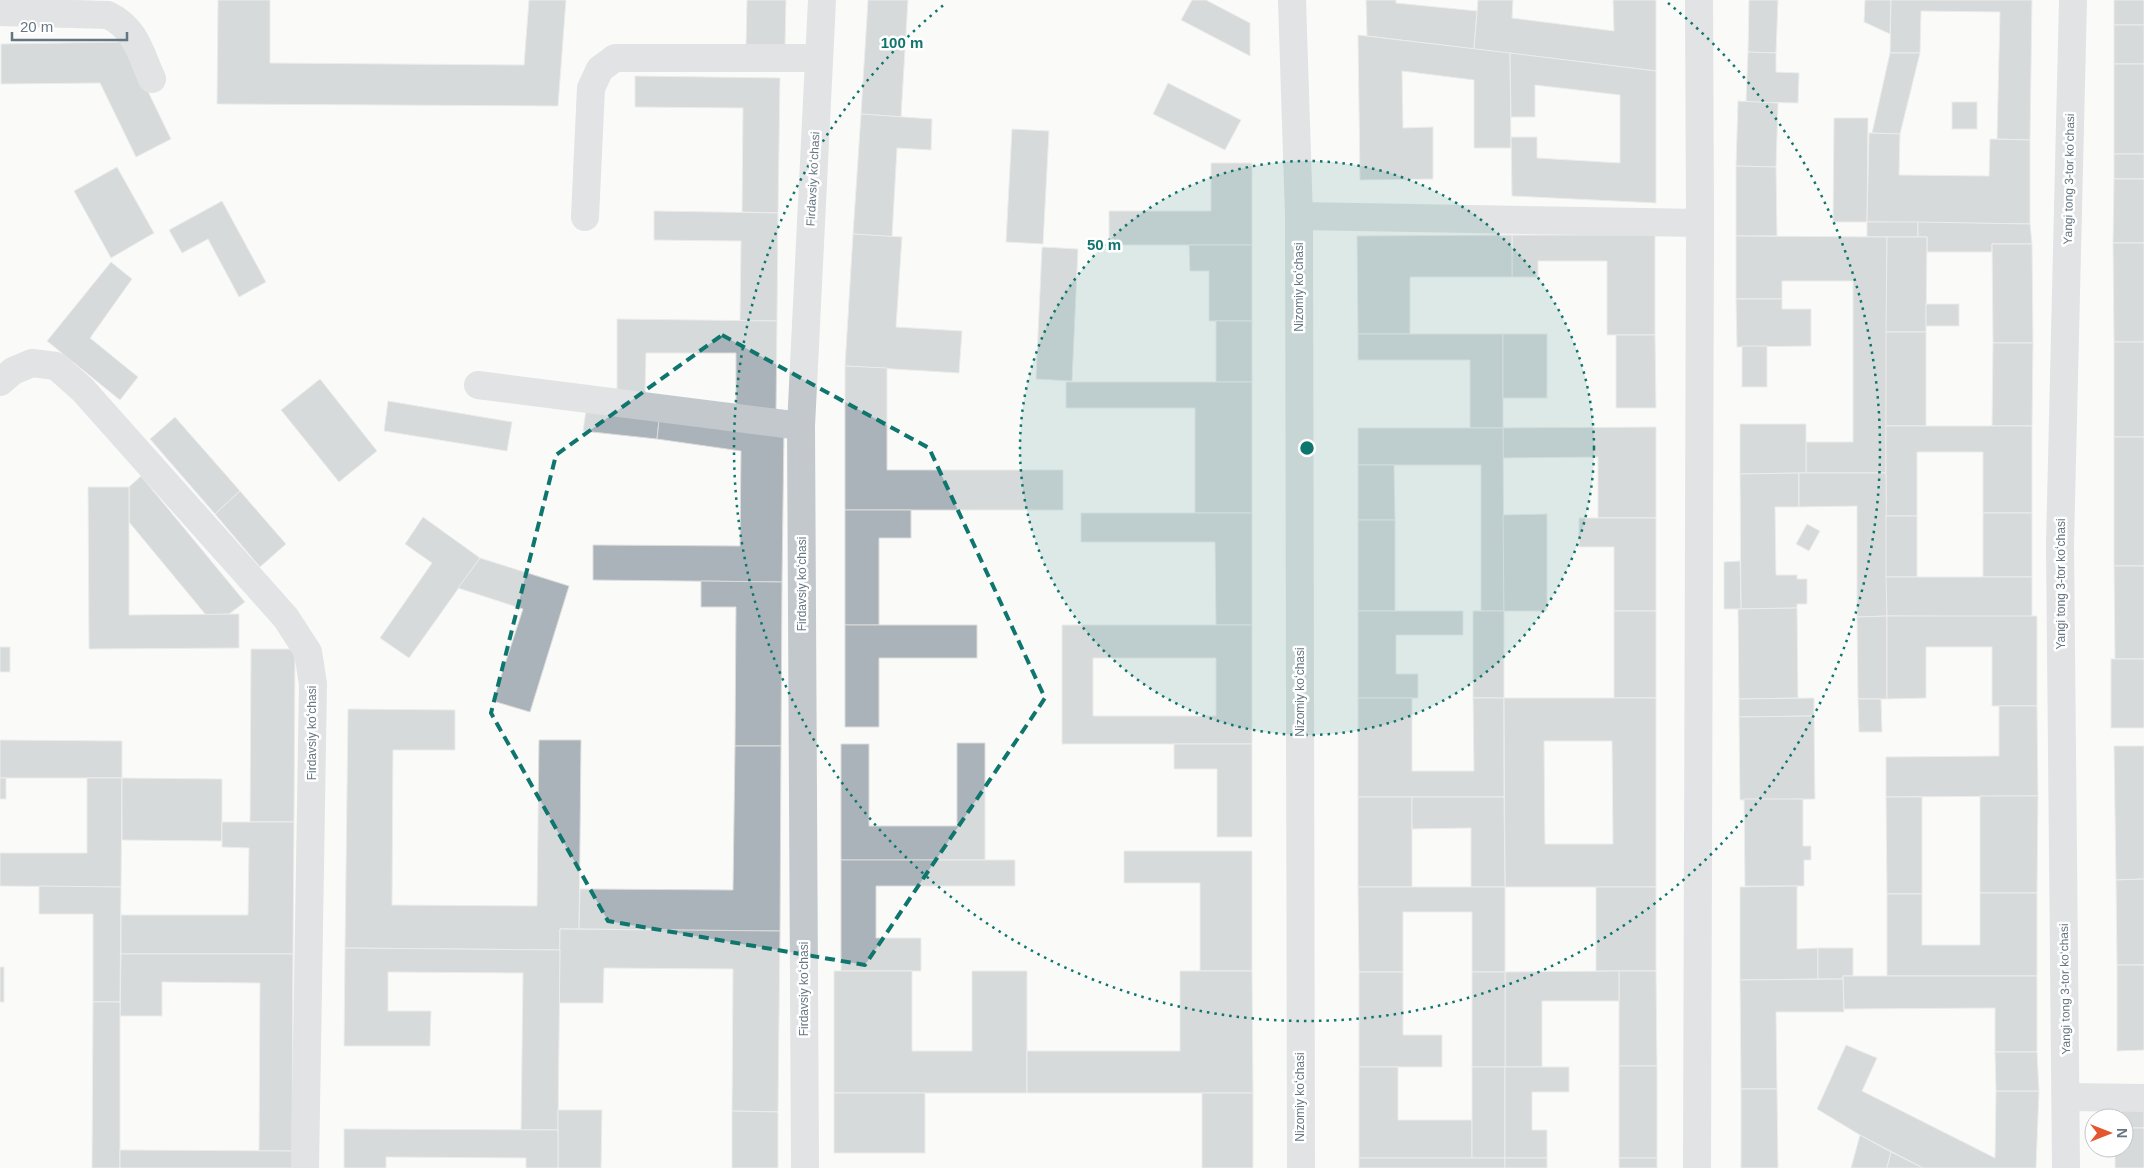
<svg xmlns="http://www.w3.org/2000/svg" width="2144" height="1168" font-family="Helvetica,sans-serif">
  <rect width="100%" height="100%" fill="#fafaf8"/>
  <g fill="#aab3b9" stroke="#dcdcda" fill-rule="evenodd">
    <path d="M218 0H270V63L524 65 529 0H566L558 106 217 104Z"/>
    <path d="M747 0H786L785 46 746 45Z"/>
    <path d="M868 0H908L901 117 861 114Z"/>
    <path d="M1192 0H1206L1250 23V56L1181 20Z"/>
    <path d="M1366 0H1396V3L1477 11 1474 49 1367 36Z"/>
    <path d="M1478 0H1513L1512 18 1614 31 1613 0H1656V71L1474 49Z"/>
    <path d="M1749 0H1778L1776 53 1748 52Z"/>
    <path d="M1865 0H1891L1890 34 1864 22Z"/>
    <path d="M1891 0H2032L2030 140 1997 139 2000 12 1921 11 1920 53H1890Z"/>
    <rect x="2114" y="0" width="30" height="25"/>
    <rect x="2114" y="25" width="30" height="39"/>
    <path d="M1358 35 1510 53 1511 148H1474V80L1402 71 1403 128 1433 127V179L1360 180Z"/>
    <path d="M124 42 171 139 136 157 100 83 1 84V44Z"/>
    <path d="M1748 52 1776 53V72L1799 73 1798 103 1746 102Z"/>
    <path d="M1510 53 1656 71V203L1512 196 1511 137H1537V158L1620 163V95L1535 85V117H1511Z"/>
    <path d="M1890 53H1920L1900 134 1872 133Z"/>
    <rect x="2114" y="64" width="30" height="90"/>
    <path d="M635 76 780 78 778 213 742 212 743 108 635 107Z"/>
    <path d="M1168 83 1241 120 1225 150 1153 114Z"/>
    <path d="M1738 101 1778 103 1776 167 1736 166Z"/>
    <rect x="1952" y="102" width="25" height="27"/>
    <path d="M861 114 932 119 931 150 897 148 892 237 853 234Z"/>
    <path d="M1834 118H1868L1867 222H1833Z"/>
    <path d="M1012 129 1049 131 1043 244 1006 242Z"/>
    <path d="M1869 133 1900 134 1899 175 1989 176 1990 139 2030 140V224L1867 222Z"/>
    <rect x="2114" y="154" width="30" height="25"/>
    <path d="M1211 163H1252V245H1109V211H1211Z"/>
    <path d="M1736 166 1776 167 1777 236H1736Z"/>
    <path d="M117 167 154 233 111 258 74 191Z"/>
    <path d="M2114 179H2144V243H2113Z"/>
    <path d="M222 201 266 282 239 297 208 239 182 253 169 230Z"/>
    <path d="M654 211 778 213 777 321H740L741 241 654 240Z"/>
    <rect x="1867" y="222" width="51" height="15"/>
    <path d="M1918 222 2030 224 2032 244H1992V252H1927V237H1918Z"/>
    <path d="M853 234 902 237 896 327 962 331 959 373 845 366Z"/>
    <path d="M1512 235H1655V335H1607V261H1538V277H1512Z"/>
    <path d="M1512 235V277H1410V334H1358L1357 236Z"/>
    <path d="M1736 236 1887 237 1886 473H1806V442H1853V281H1782V299H1736Z"/>
    <path d="M1887 237H1927L1926 332H1886Z"/>
    <path d="M2113 243H2144V342H2114Z"/>
    <path d="M1992 244H2032L2033 343H1993Z"/>
    <path d="M1189 245H1252V321H1209V271H1190Z"/>
    <path d="M1042 247 1078 249 1072 381 1036 379Z"/>
    <path d="M111 262 132 279 90 338 138 377 120 400 47 341Z"/>
    <path d="M1736 299H1782V309H1811V346L1737 347Z"/>
    <rect x="1926" y="304" width="33" height="22"/>
    <path d="M617 319 777 321 776 410H736V353H646L645 393H617Z"/>
    <rect x="1216" y="321" width="36" height="61"/>
    <rect x="1886" y="332" width="40" height="94"/>
    <path d="M1358 334H1503V428H1470V360H1358Z"/>
    <rect x="1503" y="334" width="44" height="64"/>
    <path d="M1616 335H1655L1656 408H1616Z"/>
    <rect x="2114" y="342" width="30" height="95"/>
    <path d="M1993 343H2033L2032 426H1992Z"/>
    <rect x="1742" y="346" width="25" height="41"/>
    <path d="M845 366 887 368V470H1063V510H845Z"/>
    <path d="M320 379 377 451 339 482 281 410Z"/>
    <path d="M1066 382H1252V513H1195V408H1066Z"/>
    <path d="M388 401 512 422 507 451 384 431Z"/>
    <path d="M587 403 660 411 657 439 583 431Z"/>
    <path d="M660 411 784 428 782 582 593 580V545L740 546 741 451 657 439Z"/>
    <path d="M175 417 240 491 215 514 150 439Z"/>
    <path d="M1740 424H1806V473L1740 474Z"/>
    <path d="M1886 426H2032V513H1983V452H1917V516H1886Z"/>
    <path d="M1656 427V518H1598V457L1503 458V428Z"/>
    <path d="M1358 428H1503L1504 611H1481V465H1358Z"/>
    <rect x="2114" y="437" width="30" height="129"/>
    <path d="M1358 465H1394L1395 520H1358Z"/>
    <path d="M1799 473V507H1775L1776 575H1797V579H1807V604H1797V608L1741 609 1740 474Z"/>
    <path d="M1799 473H1886L1887 616 1857 617V506L1799 507Z"/>
    <path d="M141 476 245 602 229 614 206 615 129 522V487Z"/>
    <path d="M88 487H129V615L239 614V648L89 649Z"/>
    <path d="M240 491 286 544 260 567 215 514Z"/>
    <path d="M845 510H911V538H879V625H845Z"/>
    <path d="M1081 513H1252V625H1216L1215 542H1081Z"/>
    <rect x="1983" y="513" width="49" height="64"/>
    <path d="M1547 514V611H1504L1503 515Z"/>
    <rect x="1886" y="516" width="31" height="61"/>
    <path d="M423 517 480 558 409 658 380 638 432 563 405 544Z"/>
    <path d="M1579 518H1656V611H1614V547H1579Z"/>
    <rect x="1358" y="520" width="37" height="91"/>
    <path d="M1807 524 1820 531 1809 551 1796 544Z"/>
    <path d="M480 558 569 586 530 712 493 701 523 609 458 588Z"/>
    <path d="M1740 561 1741 609H1724V562Z"/>
    <path d="M2114 566H2144V659H2115Z"/>
    <path d="M1886 577H2032V617L1887 616Z"/>
    <path d="M701 581 782 582 781 746H735L736 607H701Z"/>
    <path d="M1797 608 1798 698 1739 699 1738 609Z"/>
    <path d="M1358 611H1463V635H1396V674H1418V698H1358Z"/>
    <rect x="1473" y="611" width="31" height="87"/>
    <rect x="1614" y="611" width="42" height="87"/>
    <path d="M1887 616V699H1858L1857 617Z"/>
    <path d="M1887 616H2037V706H1992V647H1926V698L1887 699Z"/>
    <path d="M845 625H977V658H879V727H845Z"/>
    <path d="M1062 625H1252V744H1062ZM1093 658H1216V716H1093Z"/>
    <rect x="0" y="647" width="10" height="25"/>
    <path d="M251 649H295L294 822H250Z"/>
    <rect x="2111" y="659" width="33" height="69"/>
    <path d="M1358 698H1412V771H1474L1473 698H1504V797H1358Z"/>
    <path d="M1504 698H1656V887H1505ZM1544 741H1612L1613 844H1545Z"/>
    <path d="M1814 698V716L1739 717V699Z"/>
    <path d="M1858 699H1881L1882 732H1859Z"/>
    <path d="M1999 706H2037L2038 796 1886 797V757L1999 756Z"/>
    <path d="M348 709 455 710V750H393L392 905 537 906 539 740H581L579 929H560V950L345 948Z"/>
    <path d="M1814 716 1815 799 1740 800 1739 717Z"/>
    <path d="M0 740 122 741V778H0Z"/>
    <path d="M957 743H985V860H841V744H869V826H957Z"/>
    <path d="M1174 744H1252V837H1217V769H1174Z"/>
    <path d="M735 746H781L780 931 579 929 580 889 733 890Z"/>
    <path d="M2114 746H2144V879L2116 880Z"/>
    <rect x="0" y="778" width="6" height="21"/>
    <path d="M87 778H122L121 887 0 886V853H87Z"/>
    <path d="M122 778 222 779V841L122 840Z"/>
    <path d="M1980 796H2038L2037 893H1980Z"/>
    <rect x="1358" y="797" width="54" height="90"/>
    <path d="M1412 797H1504L1505 887H1471V828L1412 829Z"/>
    <path d="M1886 797H1922V894H1887Z"/>
    <path d="M1744 799H1803V846H1811V860H1804V886H1745Z"/>
    <path d="M222 822H294L293 954H121V915H248L249 848 222 847Z"/>
    <path d="M1124 851H1252V971H1200V883H1124Z"/>
    <path d="M841 860H1015V886H876V938H921V971H841Z"/>
    <path d="M2144 879V965H2117L2116 880Z"/>
    <path d="M39 886 121 887 120 1002H93V914H39Z"/>
    <path d="M1797 886V949L1818 948V979L1740 980V887Z"/>
    <path d="M1358 887H1505V972H1472V912H1403V972H1359Z"/>
    <rect x="1596" y="887" width="60" height="84"/>
    <path d="M1980 893H2037V976H1887V894H1922V945H1980Z"/>
    <path d="M560 929 780 931 778 1112 732 1111 733 969 604 968 603 1003H559Z"/>
    <path d="M345 948 560 950 558 1130H521L523 973 388 972V1011H431L430 1046H344Z"/>
    <path d="M1818 948H1853V976H1843V979H1818Z"/>
    <path d="M121 954H293L292 1151H259L260 983 162 982V1016H120Z"/>
    <path d="M2117 965H2144V1050L2117 1051Z"/>
    <rect x="0" y="967" width="4" height="35"/>
    <path d="M834 971H912V1051H972V971H1027V1093H834Z"/>
    <path d="M1180 971H1252L1253 1093H1027V1051H1180Z"/>
    <path d="M1619 971H1656L1657 1066H1619Z"/>
    <path d="M1619 971V1001H1542V1067H1505V972Z"/>
    <path d="M1359 972H1403V1035H1442V1067H1359Z"/>
    <rect x="1472" y="972" width="33" height="95"/>
    <path d="M1843 976H2037V1052H1995V1008L1844 1009Z"/>
    <path d="M1843 979 1844 1012H1776L1777 1089H1741L1740 980Z"/>
    <path d="M93 1002H120V1168H92Z"/>
    <path d="M1846 1045 1877 1058 1862 1091 1995 1158 1996 1091H2039L2036 1168H1923L1860 1135 1817 1109Z"/>
    <path d="M1995 1052H2037L2039 1091H1996Z"/>
    <rect x="1619" y="1066" width="38" height="92"/>
    <path d="M1359 1067H1398V1120H1472V1158H1359Z"/>
    <rect x="1472" y="1067" width="33" height="91"/>
    <path d="M1505 1067H1569V1092H1532V1130H1547V1158H1505Z"/>
    <path d="M1741 1089H1777L1778 1168H1741Z"/>
    <rect x="834" y="1093" width="91" height="60"/>
    <rect x="1202" y="1093" width="51" height="75"/>
    <path d="M2121 1107H2144V1128H2124V1118H2121Z"/>
    <path d="M558 1110H602L601 1168H558Z"/>
    <path d="M732 1111 778 1112V1168H732Z"/>
    <path d="M2124 1128H2144V1168H2115V1148H2124Z"/>
    <path d="M344 1129 558 1130V1168H526V1158L386 1157V1168H344Z"/>
    <path d="M1860 1135 1891 1152 1887 1168H1851Z"/>
    <path d="M120 1150 292 1151V1168H120Z"/>
    <path d="M1891 1152 1923 1168H1887Z"/>
    <rect x="1359" y="1158" width="146" height="10"/>
    <rect x="1505" y="1158" width="42" height="10"/>
    <rect x="1619" y="1158" width="38" height="10"/>
  </g>
  <g fill="none" stroke-linecap="round" stroke-linejoin="round">
    <g stroke="#c3c8cc" stroke-width="28">
      <path d="M1292 0 1299 216 1301 1168"/>
      <path d="M0 12 108 15C136 29 140 52 152 79"/>
      <path d="M1299 216 1700 223"/>
      <path d="M585 217 591 88 600 69 615 58H819"/>
      <path d="M0 382 13 371 32 363 56 366 83 390 286 618 308 652 313 684 305 1168"/>
      <path d="M478 385 801 426"/>
      <path d="M2067 1097 2144 1098"/>
      <path d="M805 1168 801 426 822 0"/>
      <path d="M1697 1168 1700 223 1699 0"/>
      <path d="M2066 1168 2060 544 2073 0"/>
    </g>
  </g>
  <path d="M0 0H2144V1168H0ZM722 335 929 448 1045 698 865 965 608 921 491 713 556 455Z" fill="#fafaf8" fill-opacity=".55" fill-rule="evenodd"/>
  <path fill="none" stroke="#0f766e" stroke-width="4" stroke-dasharray="10 6" stroke-linejoin="round" d="M722 335 929 448 1045 698 865 965 608 921 491 713 556 455Z"/>
  <circle cx="1307" cy="448" r="287" fill="#0f766e" fill-opacity=".12"/>
  <g fill="none" stroke="#0f766e" stroke-width="2.5" stroke-dasharray="2.5 5">
    <circle cx="1307" cy="448" r="287"/>
    <path d="M1668 3A573 573 0 1 1 946 3"/>
  </g>
  <g text-anchor="middle" dominant-baseline="central" stroke-width="5" stroke-linejoin="round" paint-order="stroke">
    <g font-size="12" fill="#657683" stroke="#fff">
      <text transform="translate(813 179) rotate(-87)">Firdavsiy koʻchasi</text>
      <text transform="translate(2069 179) rotate(-89)">Yangi tong 3-tor koʻchasi</text>
      <text transform="translate(1299 287) rotate(-90)">Nizomiy koʻchasi</text>
      <text transform="translate(802 584) rotate(-90)">Firdavsiy koʻchasi</text>
      <text transform="translate(2061 584) rotate(-90)">Yangi tong 3-tor koʻchasi</text>
      <text transform="translate(1300 692) rotate(-90)">Nizomiy koʻchasi</text>
      <text transform="translate(312 733) rotate(-90)">Firdavsiy koʻchasi</text>
      <text transform="translate(804 989) rotate(-90)">Firdavsiy koʻchasi</text>
      <text transform="translate(2065 989) rotate(-91)">Yangi tong 3-tor koʻchasi</text>
      <text transform="translate(1300 1097) rotate(-90)">Nizomiy koʻchasi</text>
    </g>
  </g>
  <circle cx="1307" cy="448" r="8" fill="#0f766e" stroke="#fff" stroke-width="2.5"/>
  <g font-size="15" text-anchor="middle" font-weight="bold" fill="#0f766e" stroke="#fff" stroke-width="5" stroke-linejoin="round" paint-order="stroke">
    <text x="902" y="48">100 m</text>
    <text x="1104" y="250">50 m</text>
  </g>
  <g transform="translate(2109 1133) rotate(90)"><circle r="24" fill="#ffffff" stroke="#c1c8cd"/>
  <path d="M0-4L9 19L0 12L-9 19Z" fill="#e4572e"/>
  <text y="-8" font-size="14" font-weight="bold" text-anchor="middle" fill="#657683">N</text>
  </g>
  <path d="M12 32v8h115v-8" fill="none" stroke="#657683" stroke-width="2.5"/>
  <text x="20" y="32" font-size="15" fill="#657683" stroke="#ffffff" stroke-width="4" paint-order="stroke">20 m</text>
</svg>
